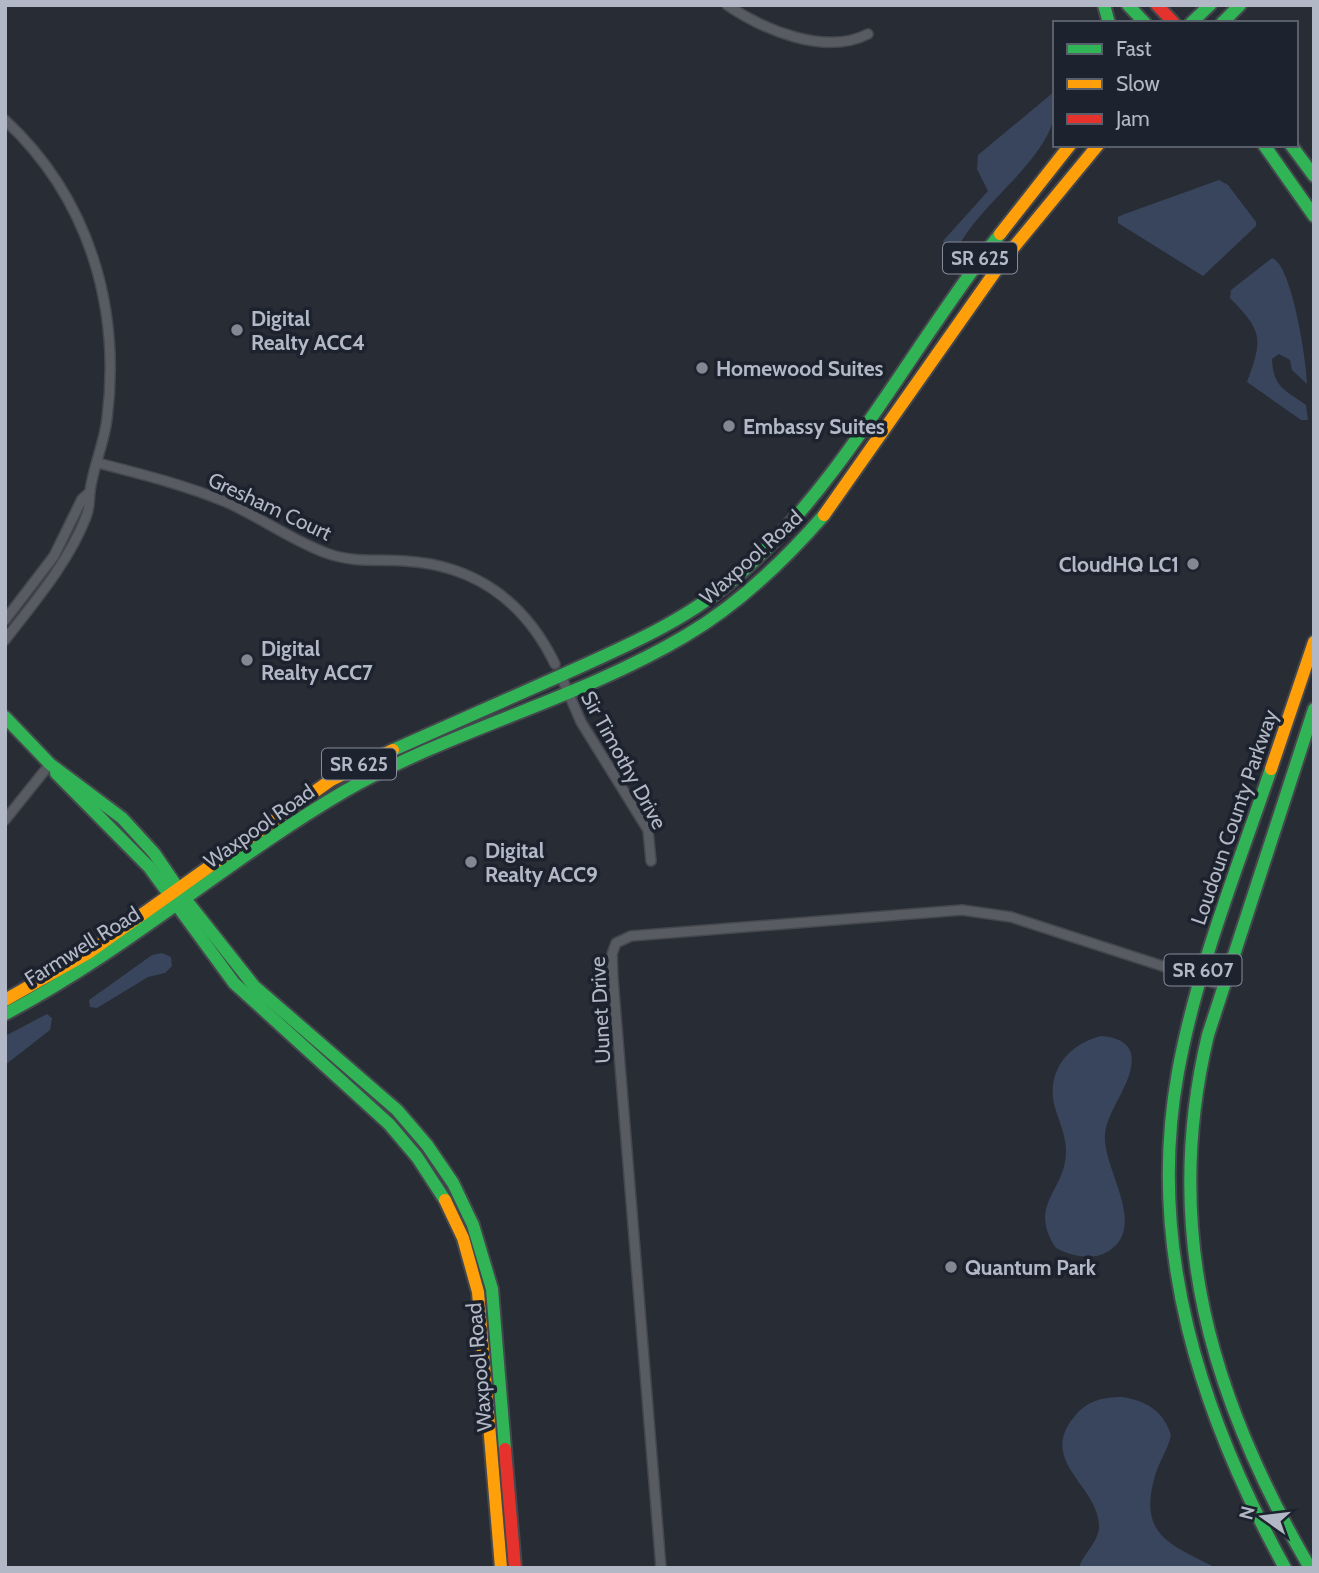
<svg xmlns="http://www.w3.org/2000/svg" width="1319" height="1573" font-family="Cabin,sans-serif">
  <rect width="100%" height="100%" fill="#282c34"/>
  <g fill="#38455d">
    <path d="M1055 91C1055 100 1056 111 1054 119 1039 168 979 204 956 251L952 254 946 251 943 241 988 191 977 169 978 155Z"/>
    <path d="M1219 180 1228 185 1256 222V226L1203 276 1118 223V217L1122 215Z"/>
    <path d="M1272 258C1292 264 1307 363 1307 384L1292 370 1290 360 1279 354 1272 359C1273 387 1285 390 1306 405L1308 420H1301L1247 382C1263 338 1263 332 1230 298L1231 290Z"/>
    <path d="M162 953 171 957 172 966 165 973 148 977 97 1008 90 1007 89 1000 152 955Z"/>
    <path d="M47 1014 52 1018 50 1030 5 1065V1036Z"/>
    <path d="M1101 1036C1113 1037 1127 1040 1131 1053 1137 1079 1108 1107 1105 1134 1102 1169 1150 1228 1107 1252 1091 1261 1071 1256 1056 1248 1027 1203 1066 1192 1066 1151 1066 1135 1058 1119 1054 1104 1047 1070 1069 1044 1101 1036Z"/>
    <path d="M1122 1397C1146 1401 1163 1410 1171 1435 1168 1450 1159 1461 1155 1476 1137 1537 1173 1545 1216 1568H1079C1083 1553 1100 1542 1099 1524 1096 1484 1038 1461 1074 1417 1086 1401 1102 1397 1122 1397Z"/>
  </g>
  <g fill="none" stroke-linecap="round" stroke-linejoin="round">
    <defs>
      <g id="street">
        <path d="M727 5C764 30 825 56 868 34"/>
        <path d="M5 120C89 198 121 307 107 419 104 444 93 467 90 491 89 501 90 507 86 517 68 563 35 601 5 640"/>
        <path d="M98 463C141 474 185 485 226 502 260 517 291 540 326 553 353 563 377 559 405 561 475 565 525 602 555 664"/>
        <path d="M5 620 54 556 82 499 90 492"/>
        <path d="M561 676 581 722 648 830 651 861"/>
        <path d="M5 820 50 764"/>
        <path d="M661 1568 613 979 612 954 616 943 631 936 962 910 1011 917 1221 985"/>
      </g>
      <g id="fast">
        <path d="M1104 5 1109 23"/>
        <path d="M1128 5 1145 23"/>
        <path d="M1191 23 1210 5"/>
        <path d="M1222 23 1240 5"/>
        <path d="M1264 145 1314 216"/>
        <path d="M1291 145 1314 176"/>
        <path d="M5 717 50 764 122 818 154 853 186 900 254 986 397 1110 427 1145 453 1183 473 1225 492 1289 505 1449"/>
        <path d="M393 750C449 725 506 700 562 675 624 647 689 620 741 573 847 478 912 345 1000 234"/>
        <path d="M1271 769C1237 869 1197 968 1178 1072 1146 1248 1201 1415 1285 1568"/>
        <path d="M56 773 149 867 234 983 389 1124 417 1157 445 1200"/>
        <path d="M5 1014C126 951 227 860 345 791 453 729 577 700 685 636 738 605 784 561 824 515"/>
        <path d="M1310 1568C1211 1398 1161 1231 1208 1035L1314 709"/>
      </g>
      <g id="slow">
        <path d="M1000 234 1070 145"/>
        <path d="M824 515 1004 259 1098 145"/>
        <path d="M1271 769 1314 642"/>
        <path d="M5 1000 88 953 331 780 393 750"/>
        <path d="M445 1200 463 1238 478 1292 501 1568"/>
      </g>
      <g id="jam">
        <path d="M1157 5 1174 23"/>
        <path d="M505 1449 515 1568"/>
      </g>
    </defs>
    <use href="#street" stroke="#44474d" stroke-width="12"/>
    <use href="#fast" stroke="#44474d" stroke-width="16"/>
    <use href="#slow" stroke="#44474d" stroke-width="16"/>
    <use href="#jam" stroke="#44474d" stroke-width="16"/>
    <use href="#street" stroke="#585b62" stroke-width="9"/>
    <use href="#fast" stroke="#30b455" stroke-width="12"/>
    <use href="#slow" stroke="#ff9f0a" stroke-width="12"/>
    <use href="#jam" stroke="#e5322d" stroke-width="12"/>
  </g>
  <g fill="#828792" stroke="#1c222e" stroke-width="2.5">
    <circle cx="237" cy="330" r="7"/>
    <circle cx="702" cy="368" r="7"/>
    <circle cx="729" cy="426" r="7"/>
    <circle cx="1193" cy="564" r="7"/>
    <circle cx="247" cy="660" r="7"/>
    <circle cx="471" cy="862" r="7"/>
    <circle cx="951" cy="1267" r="7"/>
  </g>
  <g text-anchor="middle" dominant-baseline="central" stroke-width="7" stroke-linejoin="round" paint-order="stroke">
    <g fill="#1c222e" stroke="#858b98" stroke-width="2">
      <rect x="943" y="242.5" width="74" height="31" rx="5"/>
      <rect x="322" y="748.5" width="74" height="31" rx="5"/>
      <rect x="1164.5" y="954.5" width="77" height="31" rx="5"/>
    </g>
    <g font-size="19" font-weight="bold" fill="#b2b8c5">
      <text x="980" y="258">SR 625</text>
      <text x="359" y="764">SR 625</text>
      <text x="1203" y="970">SR 607</text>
    </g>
    <g font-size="21" font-weight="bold" fill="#b2b8c5" stroke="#1c222e" text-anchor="start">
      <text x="251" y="318">Digital<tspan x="251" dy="24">Realty ACC4</tspan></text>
      <text x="716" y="368">Homewood Suites</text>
      <text x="743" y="426">Embassy Suites</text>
      <text x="1179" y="564" text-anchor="end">CloudHQ LC1</text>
      <text x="261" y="648">Digital<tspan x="261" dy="24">Realty ACC7</tspan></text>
      <text x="485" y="850">Digital<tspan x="485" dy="24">Realty ACC9</tspan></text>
      <text x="965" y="1267">Quantum Park</text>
    </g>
    <g font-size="21" fill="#b2b8c5" stroke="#1c222e">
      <text transform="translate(270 506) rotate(25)">Gresham Court</text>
      <text transform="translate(751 557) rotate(-42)">Waxpool Road</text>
      <text transform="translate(624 760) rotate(61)">Sir Timothy Drive</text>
      <text transform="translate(1234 817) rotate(-71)">Loudoun County Parkway</text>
      <text transform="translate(259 826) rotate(-35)">Waxpool Road</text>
      <text transform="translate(82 946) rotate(-32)">Farmwell Road</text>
      <text transform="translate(600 1010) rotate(-93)">Uunet Drive</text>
      <text transform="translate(479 1367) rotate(-95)">Waxpool Road</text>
    </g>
  </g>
  <rect width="1319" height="1573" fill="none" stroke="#b2b8c5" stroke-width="14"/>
  <rect x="1053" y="21" width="245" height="126" fill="#1c222e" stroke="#585e6a" stroke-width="2"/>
  <rect x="1067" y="44" width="35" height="10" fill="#30b455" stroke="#585e6a" stroke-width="2"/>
  <text x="1116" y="56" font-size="21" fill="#b2b8c5">Fast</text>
  <rect x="1067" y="79" width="35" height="10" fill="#ff9f0a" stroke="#585e6a" stroke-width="2"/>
  <text x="1116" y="91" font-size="21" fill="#b2b8c5">Slow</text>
  <rect x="1067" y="114" width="35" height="10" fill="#e5322d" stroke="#585e6a" stroke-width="2"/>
  <text x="1116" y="126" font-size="21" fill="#b2b8c5">Jam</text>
  <g transform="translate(1263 1517) rotate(284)" stroke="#1c222e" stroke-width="5" paint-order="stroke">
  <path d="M0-5L12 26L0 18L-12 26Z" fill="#b2b8c5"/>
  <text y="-10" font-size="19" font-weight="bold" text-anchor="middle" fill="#b2b8c5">N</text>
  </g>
</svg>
